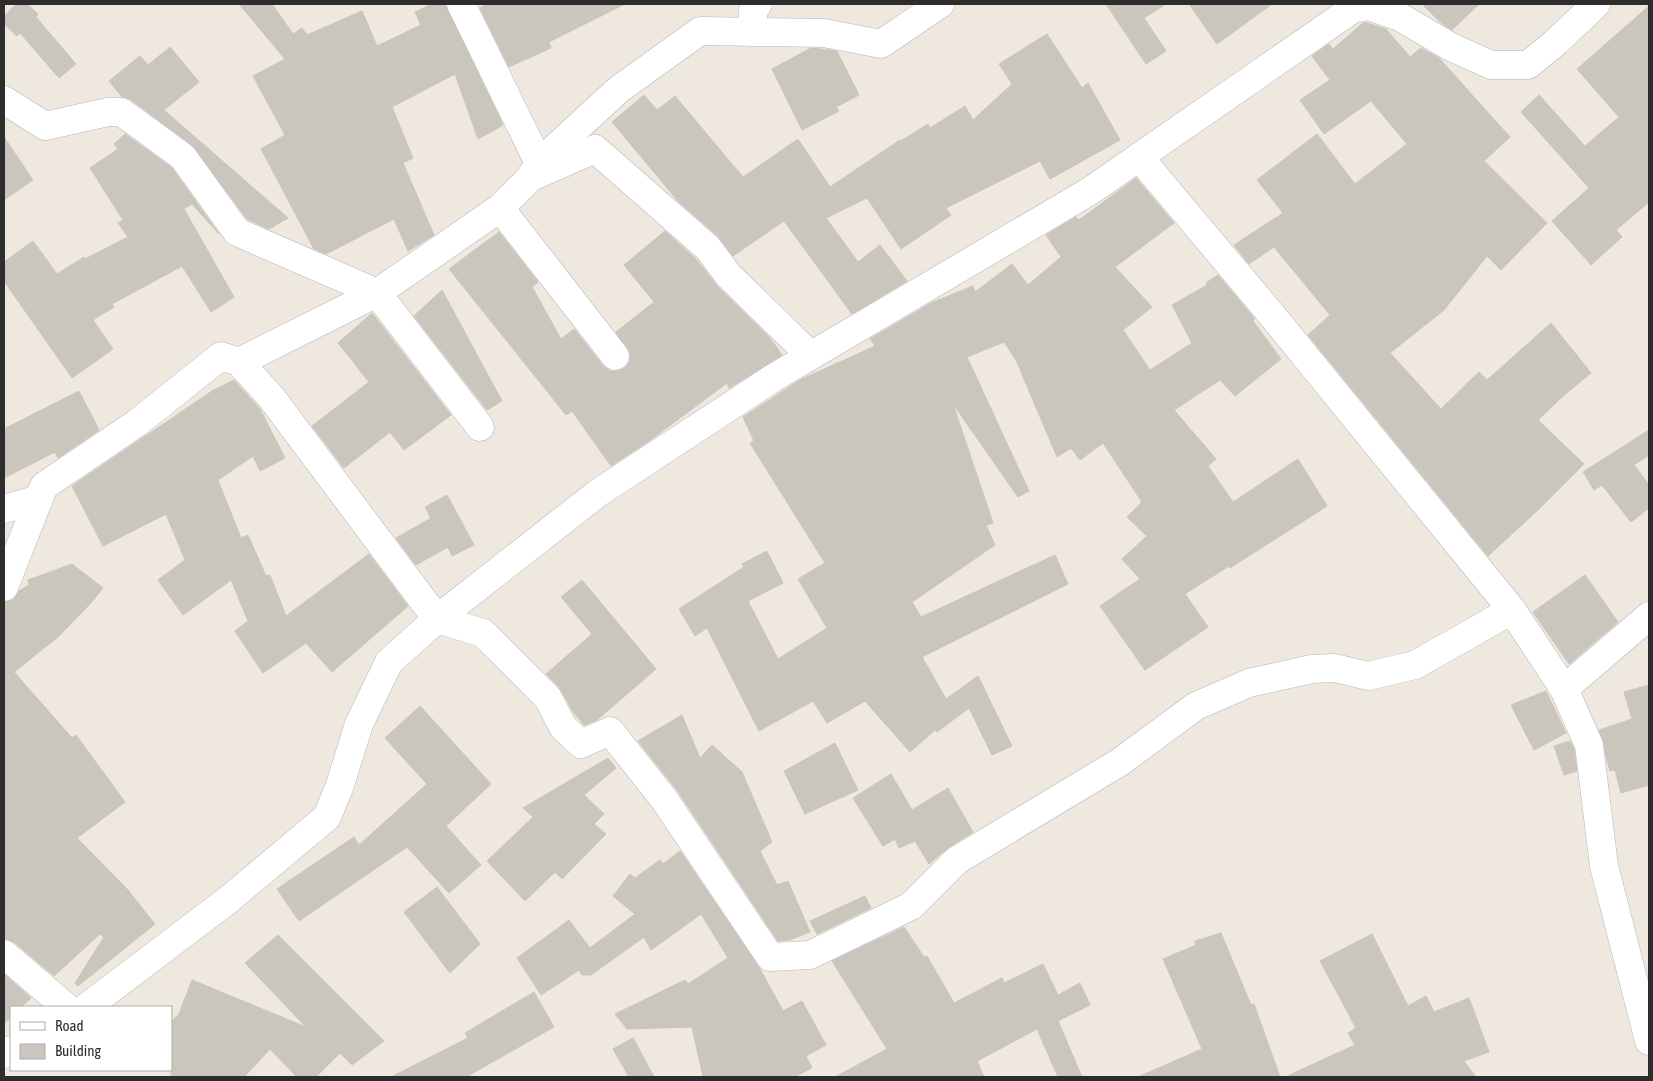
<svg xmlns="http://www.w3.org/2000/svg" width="1653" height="1081" font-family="'Asap Condensed',sans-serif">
  <rect width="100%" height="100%" fill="#efe8de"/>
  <g fill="#cbc6bd" stroke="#cbc4b8">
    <path d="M16 4H27L38 14 36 17 76 64 59 78 20 33 17 36 4 24V16Z"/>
    <path d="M239 4H272L293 34 302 28 307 35 362 11 377 46 421 25 415 12 432 4H445L503 125 478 139 455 74 392 107 413 158 403 163 434 235 408 251 394 219 326 254 314 249 261 149 285 135 253 76 285 59Z"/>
    <path d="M487 4H625L549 42 551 48 509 67 480 8Z"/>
    <path d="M1106 4H1166L1144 18 1166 51 1146 64Z"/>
    <path d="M1189 4H1272L1217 44Z"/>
    <path d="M1422 4H1479L1452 30 1440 22Z"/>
    <path d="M1649 6V202L1616 230 1622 237 1591 265 1552 221 1589 188 1521 112 1539 95 1585 146 1619 117 1577 69Z"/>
    <path d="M1364 22 1386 29 1410 57 1421 48 1439 58 1510 137 1484 161 1547 223 1501 270 1487 256 1444 310 1390 353 1441 409 1479 372 1487 380 1551 323 1591 373 1563 396 1538 420 1584 464 1538 510 1488 556 1308 335 1330 315 1274 247 1249 264 1234 245 1283 213 1257 180 1317 134 1355 184 1407 144 1371 101 1324 134 1300 100 1330 80 1312 56 1329 44 1333 49Z"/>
    <path d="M1047 34 1082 88 1088 83 1120 140 1050 179 1040 161 946 208 951 215 901 249 867 198 826 218 858 262 880 245 907 281 852 314 784 221 733 256 718 236 678 201 612 122 644 95 657 110 675 96 743 177 798 139 830 187 900 140 901 141 928 124 930 128 965 106 973 120 1012 84 999 64Z"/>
    <path d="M170 47 199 82 164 110 288 218 269 229 247 219 192 145 130 99 122 97 109 81 140 56 148 65Z"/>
    <path d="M811 48 837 51 859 95 836 107 839 111 802 130 772 69Z"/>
    <path d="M125 134 172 168 219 234 192 204 184 209 234 297 211 312 182 266 112 304 114 307 93 320 113 349 72 378 4 281V262L33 241 57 274 84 257 85 259 128 237 118 223 123 220 90 168 118 149 114 144Z"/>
    <path d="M4 137 33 180 4 200Z"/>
    <path d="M1136 178 1174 223 1115 267 1152 307 1123 330 1150 370 1192 343 1172 305 1207 285 1206 283 1218 275 1255 319 1253 321 1281 359 1235 396 1220 380 1174 410 1216 459 1208 466 1233 502 1298 459 1327 506 1230 568 1229 566 1185 594 1208 627 1145 670 1100 606 1140 579 1122 559 1147 536 1127 517 1142 502 1103 443 1080 460 1071 448 1057 457 1016 360 1004 342 967 357 1029 491 1018 497 953 404 993 523 986 525 995 545 912 602 921 617 1055 555 1068 584 922 657 946 699 978 676 1012 746 992 755 969 708 937 732 935 730 910 752 865 701 827 723 813 701 759 731 707 628 695 636 679 609 744 567 742 564 767 551 783 583 748 601 778 659 827 628 798 579 825 563 750 443 754 441 743 417 800 380 875 346 870 339 931 303 973 286 975 292 1012 264 1028 285 1061 257 1046 235 1076 217 1079 220Z"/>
    <path d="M665 231 696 259 717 286 770 338 782 355 729 388 727 383 649 441 611 466 572 411 566 415 449 269 499 232 538 282 532 287 561 339 574 329 603 366 610 371H618L625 368 630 361V354L616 332 654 302 624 265Z"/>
    <path d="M442 290 502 401 487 410 414 316Z"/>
    <path d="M372 313 451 415 404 450 390 432 344 468 312 426 369 382 338 343Z"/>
    <path d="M234 380 260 409 285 458 260 471 253 456 218 480 241 538 248 535 266 576 270 575 286 616 369 554 408 606 332 672 306 643 263 673 235 631 248 621 231 580 183 615 158 580 185 560 166 514 103 546 72 486 212 391Z"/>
    <path d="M79 391 99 430 58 458 55 452 4 478V429Z"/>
    <path d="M1649 430V455L1634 465 1649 485V508L1631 522 1602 485 1594 490 1583 472Z"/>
    <path d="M447 495 474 545 452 556 448 547 416 565 396 538 431 518 425 507Z"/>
    <path d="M72 564 103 588 91 603 58 637 14 672 72 738 76 735 125 802 77 838 127 889 155 924 78 986 75 983 104 937 100 934 54 976 14 942 4 939V602L13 600 19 591 29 585 28 580Z"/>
    <path d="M1585 575 1618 622 1569 664 1533 612Z"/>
    <path d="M582 580 656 669 597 720 584 725 574 713 559 687 546 674 592 634 561 597Z"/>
    <path d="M1649 685V785L1621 793 1615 770 1610 771 1599 730 1632 719 1624 692Z"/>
    <path d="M1546 691 1566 733 1534 750 1511 705Z"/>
    <path d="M420 706 491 784 446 826 481 865 449 893 407 847 299 921 277 889 354 837 359 845 427 784 385 738Z"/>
    <path d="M682 715 700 758 712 745 742 772 772 842 760 851 777 885 788 881 810 932 789 940 778 941 677 790 638 741Z"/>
    <path d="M1570 741 1574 749 1577 771 1564 775 1554 746Z"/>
    <path d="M835 743 858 790 805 814 784 771Z"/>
    <path d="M608 758 616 768 584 795 604 814 594 824 606 834 562 879 555 872 525 901 487 861 533 817 523 808Z"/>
    <path d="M891 774 912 810 948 788 973 832 949 847 929 864 915 841 899 848 895 839 883 846 853 798Z"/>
    <path d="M680 851 759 967 783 1011 802 1001 826 1045 806 1056 812 1068 794 1077H703L692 1027 627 1029 615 1014 685 980 688 984 728 958 701 914 651 950 644 937 591 975H582L579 970 541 995 517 958 569 920 590 948 635 914 613 896 630 874 635 878 660 860 663 864Z"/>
    <path d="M437 887 480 944 450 973 404 912Z"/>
    <path d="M865 896 871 908 817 934 810 921Z"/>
    <path d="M904 927 924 957 927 956 954 1003 1002 978 1004 983 1043 964 1058 995 1080 983 1090 1005 1058 1021 1082 1077H1058L1037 1029 977 1061 984 1077H835L887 1049 832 961Z"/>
    <path d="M1221 933 1251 1005 1254 1004 1280 1077H1138L1202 1049 1163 959 1196 945 1195 941Z"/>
    <path d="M1372 934 1408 1006 1426 996 1434 1012 1469 998 1489 1052 1464 1061 1476 1077H1285L1355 1045 1348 1033 1356 1028 1320 961Z"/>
    <path d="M278 935 384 1041 352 1065 340 1053 316 1077H297L270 1049 244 1077H171V1022L179 1014 192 980 306 1027 245 963Z"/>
    <path d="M4 974 31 998 21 1007H11V1017L4 1024Z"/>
    <path d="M534 992 554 1027 466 1077H391L468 1038 465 1033Z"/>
    <path d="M633 1038 654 1077H629L613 1049Z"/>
  </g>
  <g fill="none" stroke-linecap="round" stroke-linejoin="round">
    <defs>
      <g id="minor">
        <path d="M461 4 539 163"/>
        <path d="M753 32V11L758 4"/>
        <path d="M4 100 45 126 108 112H121L134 121 183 157 237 232 377 293 480 427"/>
        <path d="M1139 157 1271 314 1512 610 1564 689 1589 745 1604 866 1649 1041"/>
        <path d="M536 175 595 149 708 248 728 275 810 355"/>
        <path d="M500 208 615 356"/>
        <path d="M239 362 377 293 500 208 530 178 539 163 618 90 700 31 824 33 881 44 940 4"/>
        <path d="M4 509 39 499"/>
        <path d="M4 587 44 486 137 423 221 356 239 362 271 397 437 619 483 633 548 698 563 727 581 744 610 731 664 799 770 957 810 955 911 906 957 860 1120 762 1196 706 1249 683 1312 669 1335 668 1368 676 1415 665 1512 610"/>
        <path d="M1564 689 1649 616"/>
        <path d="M4 954 66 1007"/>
        <path d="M87 1007 228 900 327 817 340 785 359 724 389 662 437 619 598 493 773 378 1090 191 1354 8 1369 6 1400 17 1451 47 1491 65H1528L1555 43 1596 4"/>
        <path d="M4 1054 11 1050"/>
      </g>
    </defs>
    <use href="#minor" stroke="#b2b5c1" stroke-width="29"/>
    <use href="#minor" stroke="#fff" stroke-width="28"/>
  </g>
  <rect width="1653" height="1081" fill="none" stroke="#2d2d2d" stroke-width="10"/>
  <rect x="10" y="1006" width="162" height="65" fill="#ffffff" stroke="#ababab"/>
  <rect x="20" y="1022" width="25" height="8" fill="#ffffff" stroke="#ababab"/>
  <text x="55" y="1031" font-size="15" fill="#2d2d2d">Road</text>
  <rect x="20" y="1044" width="25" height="15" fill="#cbc6bd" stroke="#ababab"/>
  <text x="55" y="1056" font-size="15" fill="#2d2d2d">Building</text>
</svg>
